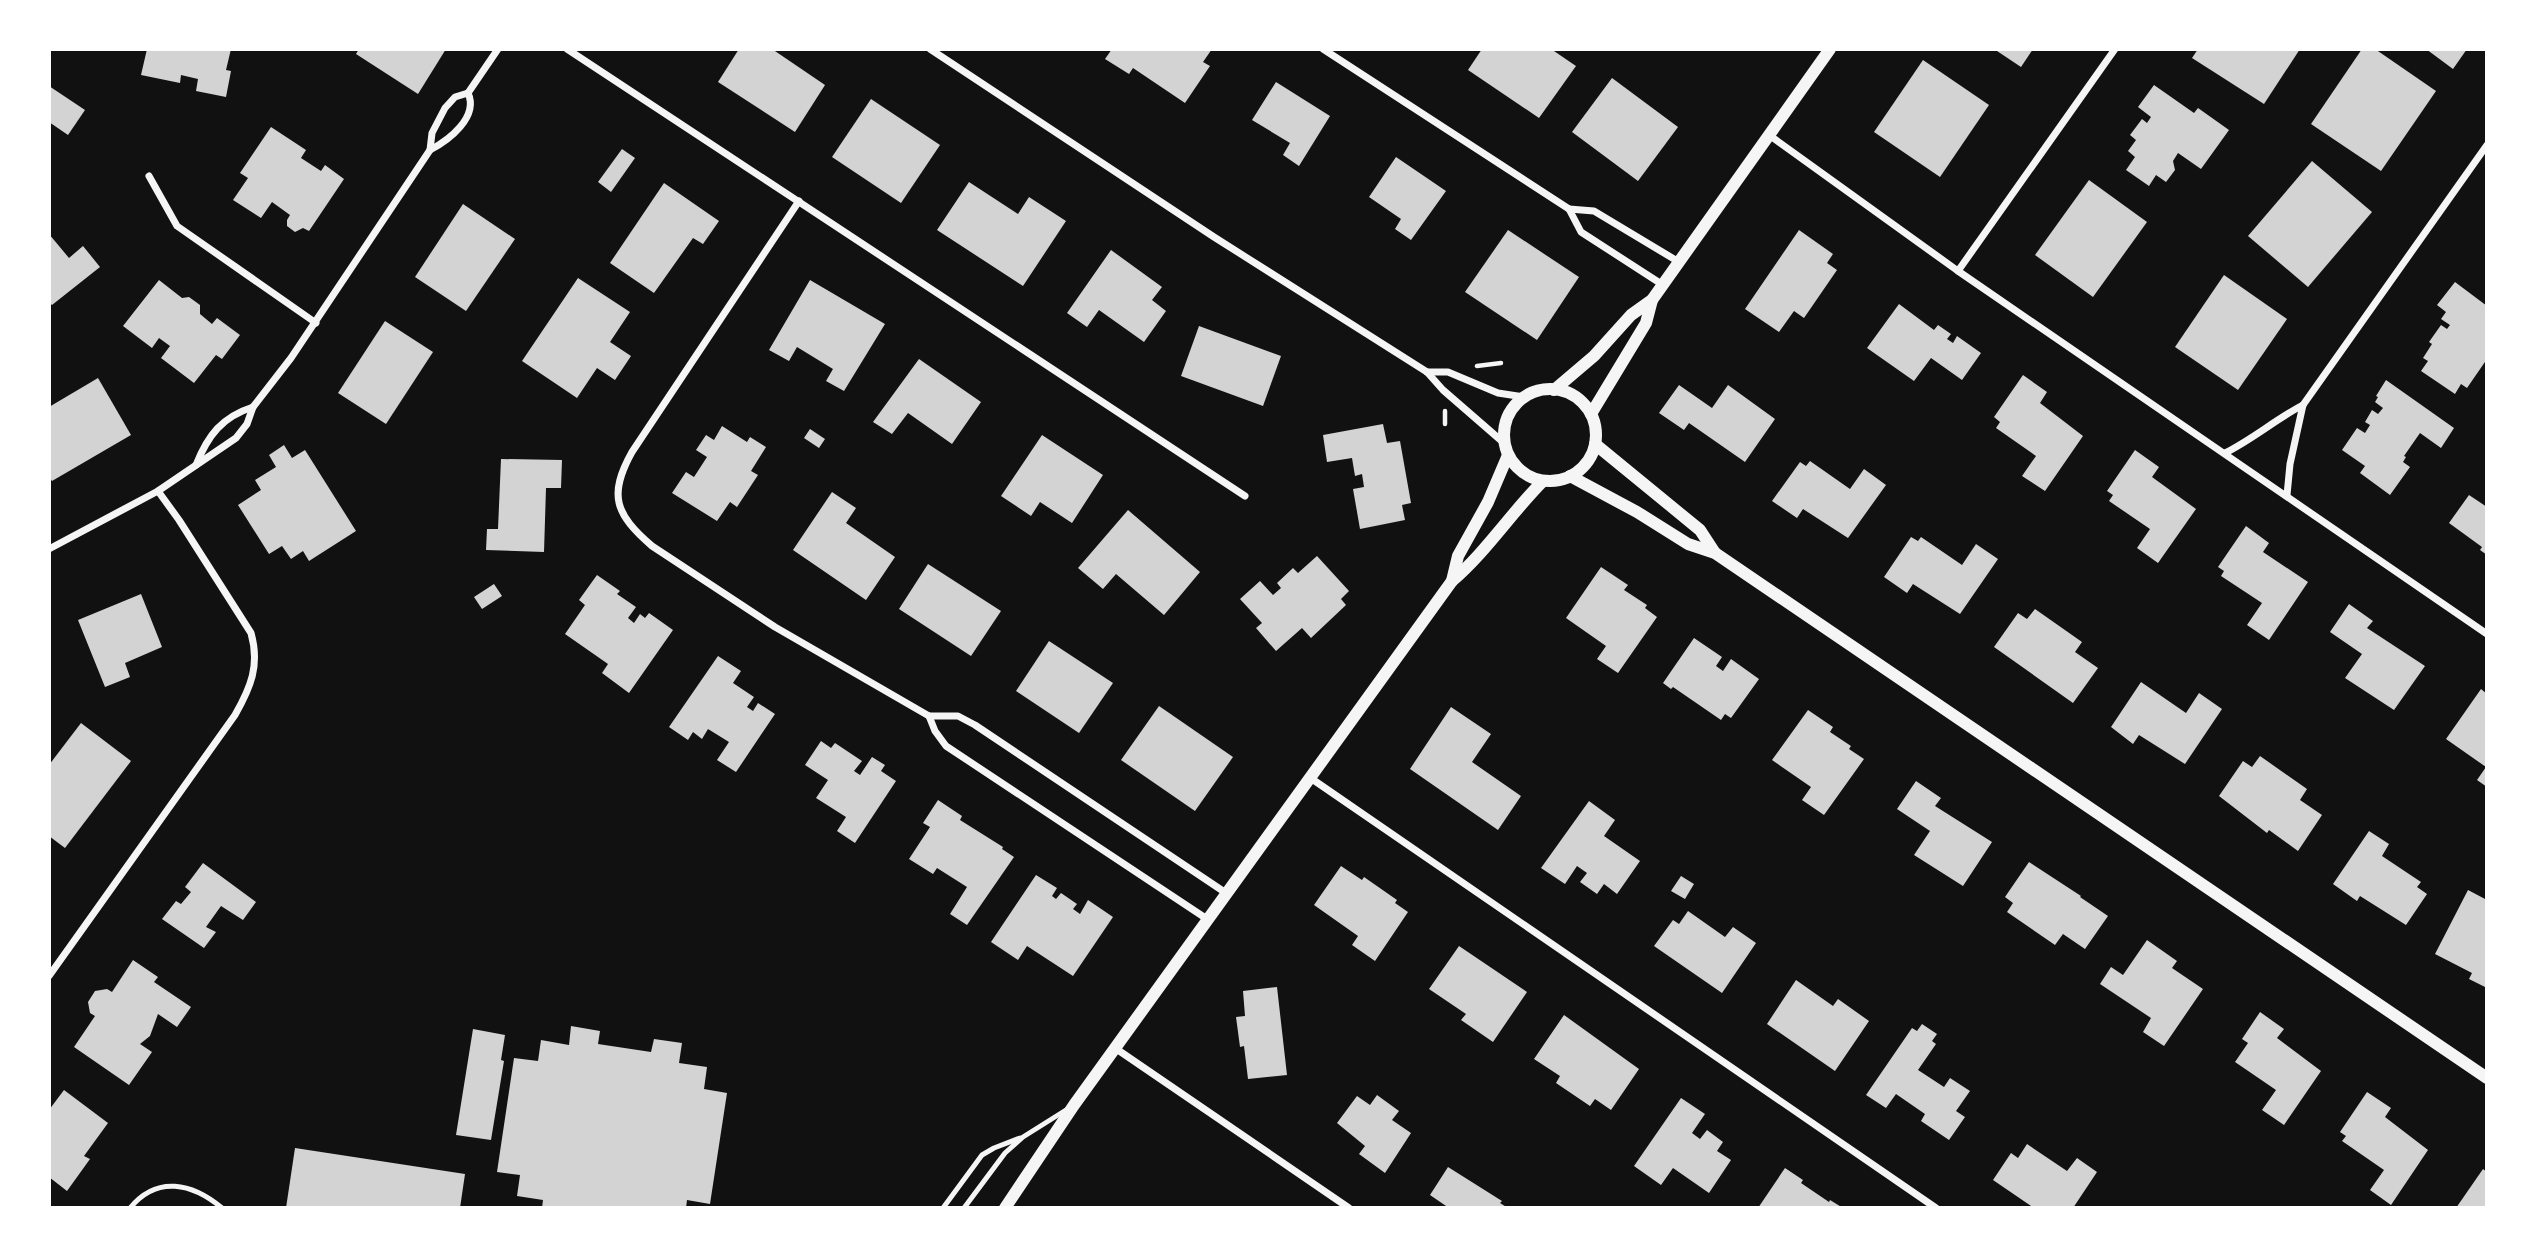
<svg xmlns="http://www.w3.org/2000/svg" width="2536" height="1257" font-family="'Fira Sans',sans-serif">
  <rect width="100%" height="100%" fill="#111"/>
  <g fill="#d3d3d3">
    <path d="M147 49H231L226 70 231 71 226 97 196 91 198 79 181 75 180 83 141 75Z"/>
    <path d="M359 49H446L418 94 356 54Z"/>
    <path d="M739 49H772L825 85 795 132 718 82Z"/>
    <path d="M1112 49H1212L1203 62 1210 66 1185 103 1133 68 1129 74 1105 59Z"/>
    <path d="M1482 49H1551L1576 66 1539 118 1468 70Z"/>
    <path d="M1994 49H2033L2021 67Z"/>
    <path d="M2198 49H2300L2264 104 2192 58Z"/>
    <path d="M2362 49H2375L2436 91 2381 171 2311 124Z"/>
    <path d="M2426 49H2467L2453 69Z"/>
    <path d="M1923 60 1989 105 1940 177 1874 132Z"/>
    <path d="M1612 78 1678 127 1638 181 1572 132Z"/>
    <path d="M1276 82 1330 116 1299 166 1283 155 1290 143 1252 120Z"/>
    <path d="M2154 85 2194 113 2198 108 2229 130 2201 169 2178 153 2173 161 2175 170 2166 182 2156 175 2149 186 2126 170 2135 157 2128 151 2136 140 2130 135 2142 119 2147 123 2151 117 2138 107Z"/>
    <path d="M49 86 85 110 68 135 49 122Z"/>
    <path d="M871 99 940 145 901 203 832 157Z"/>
    <path d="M271 127 306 150 301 158 321 171 325 165 344 179 309 231 303 228 295 232 287 226V220L290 215 272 202 261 218 233 200 248 178 240 173Z"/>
    <path d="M622 149 635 158 611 192 598 182Z"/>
    <path d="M1396 157 1446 191 1411 240 1395 229 1401 219 1369 197Z"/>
    <path d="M2312 161 2372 212 2308 287 2248 236Z"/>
    <path d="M2089 180 2147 222 2093 297 2035 255Z"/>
    <path d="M969 182 1018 214 1029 197 1066 221 1023 286 937 230Z"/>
    <path d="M664 183 719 221 703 244 693 238 654 293 610 263Z"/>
    <path d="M463 204 515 239 466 311 415 277Z"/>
    <path d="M1508 230 1579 277 1537 340 1465 292Z"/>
    <path d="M1799 230 1833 254 1827 263 1837 270 1804 318 1794 311 1779 332 1745 309Z"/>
    <path d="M49 234 69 258 83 246 100 267 52 305 49 302Z"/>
    <path d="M1111 250 1162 287 1152 300 1166 311 1144 342 1099 310 1087 327 1067 313Z"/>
    <path d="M2224 275 2287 319 2238 390 2175 347Z"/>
    <path d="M578 278 630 312 610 342 631 356 615 380 597 368 577 398 522 361Z"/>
    <path d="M159 280 182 298 189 297 200 305V314L212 324 217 318 240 335 222 359 216 355 194 383 161 358 170 346 159 338 152 348 123 326Z"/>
    <path d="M810 280 885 324 844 391 826 381 833 369 797 347 789 361 769 350Z"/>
    <path d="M2455 282 2487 306V359L2467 388 2461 384 2455 394 2421 371 2428 361 2423 358 2432 344 2429 342 2441 325 2447 329 2450 325 2441 319 2446 312 2437 305Z"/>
    <path d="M1899 304 1934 330 1938 325 1951 334 1947 339 1953 343 1957 336 1981 353 1962 380 1931 358 1914 381 1867 348Z"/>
    <path d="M385 321 433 352 386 424 338 393Z"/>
    <path d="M1199 326 1281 356 1263 406 1181 376Z"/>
    <path d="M919 359 981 402 952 444 908 413 892 434 873 422Z"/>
    <path d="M2023 375 2047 392 2040 403 2083 436 2045 491 2022 476 2036 456 1996 428 2000 422 1994 417Z"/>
    <path d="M98 378 131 435 52 481 49 477V407Z"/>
    <path d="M2386 380 2454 428 2441 448 2420 433 2404 456 2406 457 2403 462 2410 467 2390 495 2360 473 2365 466 2342 450 2357 428 2365 433 2370 425 2365 422 2372 410 2378 414 2383 408 2375 402 2378 397 2376 396Z"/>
    <path d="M1679 385 1712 408 1728 385 1775 419 1745 462 1689 423 1684 430 1659 413Z"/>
    <path d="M1383 424 1387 443 1400 441 1411 503 1402 505 1405 520 1360 529 1353 489 1364 487 1362 474 1355 476 1352 458 1327 462 1323 435Z"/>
    <path d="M722 426 747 442 750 437 766 447 751 471 758 475 737 507 730 502 717 521 672 493 686 472 694 477 707 457 696 450 706 435 714 440Z"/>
    <path d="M810 429 825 439 819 448 804 438Z"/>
    <path d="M1042 435 1103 475 1072 523 1040 502 1031 516 1001 496Z"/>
    <path d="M284 445 292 458 305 450 356 531 309 561 303 551 291 559 282 546 269 554 238 505 261 490 255 480 276 467 269 455Z"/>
    <path d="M2135 450 2159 467 2152 477 2196 509 2158 563 2137 548 2150 529 2109 501 2113 495 2107 491Z"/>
    <path d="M501 459 562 460 561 488H546L544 552 486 550 487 529H498Z"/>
    <path d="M1810 461 1850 489 1864 469 1886 485 1848 538 1803 509 1797 518 1772 501 1800 462 1806 466Z"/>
    <path d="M832 492 856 508 846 523 895 557 866 600 793 550Z"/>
    <path d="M2469 495 2487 507V555L2480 550 2482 547 2449 523Z"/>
    <path d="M1128 510 1200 572 1164 615 1116 574 1103 589 1078 568Z"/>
    <path d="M2246 526 2269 543 2263 552 2308 582 2269 640 2247 625 2262 603 2221 576 2224 571 2218 567Z"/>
    <path d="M1911 537 1918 541 1921 537 1962 565 1976 544 1998 559 1960 614 1913 584 1907 593 1884 577Z"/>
    <path d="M1317 556 1349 591 1341 599 1346 605 1311 638 1302 628 1276 651 1256 628 1262 623 1240 599 1260 581 1273 595 1281 588 1277 583 1293 568 1298 573Z"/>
    <path d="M928 564 1001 611 971 656 899 609Z"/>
    <path d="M1601 567 1628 585 1624 590 1647 605 1645 608 1657 617 1618 673 1597 659 1606 646 1566 618Z"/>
    <path d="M597 575 620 591 617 594 636 607 628 618 634 623 640 614 645 618 649 613 673 630 629 693 602 673 608 664 565 634 585 605 579 600Z"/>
    <path d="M494 584 502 596 482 609 474 597Z"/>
    <path d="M141 594 162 647 125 663 130 677 105 687 78 620Z"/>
    <path d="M2349 604 2373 621 2367 628 2425 666 2394 710 2345 678 2362 654 2330 632Z"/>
    <path d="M2035 609 2082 642 2075 652 2098 668 2073 703 1994 647 2018 613 2027 619Z"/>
    <path d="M1694 638 1722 657 1716 666 1723 671 1731 659 1759 679 1731 718 1725 714 1721 720 1673 687 1671 689 1663 683Z"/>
    <path d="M1049 641 1113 683 1079 733 1016 691Z"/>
    <path d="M718 656 741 671 733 683 754 697 747 707 753 711 758 703 775 714 736 772 717 760 729 742 708 729 702 739 693 732 688 740 669 727Z"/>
    <path d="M2141 682 2186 713 2199 693 2222 709 2185 764 2139 735 2133 744 2111 727Z"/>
    <path d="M2481 689 2487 694V787L2477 780 2486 767 2446 739Z"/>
    <path d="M1159 706 1233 757 1195 811 1121 760Z"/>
    <path d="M1451 707 1491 734 1472 762 1521 796 1498 830 1410 769Z"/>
    <path d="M1808 710 1833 727 1830 732 1851 746 1849 749 1864 759 1824 815 1802 800 1811 787 1772 760Z"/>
    <path d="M81 723 131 761 65 848 49 836V765Z"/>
    <path d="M821 741 831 748 835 743 862 761 854 771 860 775 872 757 885 765 881 771 896 781 855 843 837 831 846 817 816 798 828 780 805 765Z"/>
    <path d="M2260 756 2307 789 2300 800 2322 815 2298 851 2269 830 2267 833 2219 796 2243 761 2252 767Z"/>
    <path d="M1916 781 1941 798 1935 806 1992 842 1963 886 1914 855 1930 831 1897 809Z"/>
    <path d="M938 800 962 816 960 820 1003 847 1002 849 1014 857 967 925 950 914 967 887 937 868 933 874 909 859 930 827 923 823Z"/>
    <path d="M1589 801 1615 820 1604 836 1640 861 1617 894 1604 884 1597 894 1580 882 1587 873 1577 866 1565 884 1541 868Z"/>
    <path d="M2369 831 2389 844 2382 856 2421 882 2417 887 2427 894 2406 925 2360 896 2357 901 2333 884Z"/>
    <path d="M2029 862 2081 896 2080 897 2108 916 2085 949 2063 934 2055 945 2007 912 2013 903 2005 897Z"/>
    <path d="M203 863 256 902 243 920 221 906 206 927 216 932 204 948 162 919 176 901 181 904 191 892 185 887Z"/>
    <path d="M1341 866 1362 880 1364 877 1397 900 1395 903 1408 912 1375 961 1352 945 1358 936 1314 905Z"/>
    <path d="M1036 875 1057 888 1052 896 1056 899 1061 893 1077 904 1073 909 1080 914 1088 900 1113 917 1073 976 1027 946 1018 960 991 942Z"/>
    <path d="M1681 876 1694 884 1685 899 1671 891Z"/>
    <path d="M2468 890 2487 900V988L2469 979 2472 973 2435 954Z"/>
    <path d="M1688 911 1725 937 1733 927 1756 943 1722 993 1654 946 1673 920 1679 924Z"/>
    <path d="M2147 940 2177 961 2172 968 2203 989 2164 1046 2143 1032 2151 1018 2100 984 2111 967 2123 975Z"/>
    <path d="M1459 946 1527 992 1493 1042 1461 1020 1466 1014 1429 989Z"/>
    <path d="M133 960 158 977 154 982 191 1007 177 1027 158 1014 150 1036 140 1044 152 1052 129 1085 74 1047 95 1016 90 1013 88 1002 95 991 107 989 112 992Z"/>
    <path d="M1796 980 1833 1006 1838 999 1869 1021 1835 1071 1767 1024Z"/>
    <path d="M1277 987 1287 1075 1248 1079 1244 1046 1240 1047 1236 1017 1245 1016 1243 991Z"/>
    <path d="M2260 1012 2284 1029 2277 1038 2321 1071 2284 1125 2262 1110 2276 1090 2235 1062 2248 1043 2242 1039Z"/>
    <path d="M1564 1015 1639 1069 1611 1110 1595 1099 1590 1106 1556 1083 1560 1076 1534 1059Z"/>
    <path d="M1922 1024 1937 1034 1932 1041 1936 1044 1918 1070 1944 1087 1950 1078 1970 1091 1956 1111 1965 1117 1949 1140 1921 1121 1925 1114 1896 1094 1886 1108 1866 1095 1912 1028 1917 1031Z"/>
    <path d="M571 1026 600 1031 598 1044 651 1052 654 1039 682 1043 679 1063 707 1067 704 1089 727 1093 710 1204 687 1200 686 1208H542L543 1200 517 1196 520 1175 497 1172 514 1058 538 1061 541 1040 569 1045Z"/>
    <path d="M473 1029 505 1035 501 1060 504 1061 491 1140 456 1135Z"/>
    <path d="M64 1090 108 1123 84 1156 90 1159 67 1191 49 1177V1110Z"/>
    <path d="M2367 1092 2391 1108 2385 1117 2428 1150 2391 1205 2370 1190 2384 1170 2342 1141 2346 1136 2340 1132Z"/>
    <path d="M1377 1095 1399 1111 1392 1120 1411 1133 1385 1173 1359 1154 1365 1146 1337 1123 1357 1096 1370 1105Z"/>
    <path d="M1681 1098 1705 1114 1692 1133 1700 1139 1707 1130 1723 1142 1717 1151 1731 1160 1709 1193 1673 1168 1661 1185 1634 1166Z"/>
    <path d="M2027 1144 2067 1171 2077 1158 2097 1172 2073 1208H2034L1993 1180 2011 1153 2018 1158Z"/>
    <path d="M295 1148 465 1174 460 1208H286Z"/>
    <path d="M1448 1167 1502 1201 1500 1203 1508 1208H1449L1430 1195Z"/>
    <path d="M1785 1168 1803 1180 1801 1183 1829 1202 1830 1200 1843 1208H1758Z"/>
    <path d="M2483 1169 2487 1172V1208H2456Z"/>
  </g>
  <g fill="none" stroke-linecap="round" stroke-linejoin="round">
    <g stroke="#f5f5f5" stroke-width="4.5">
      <path d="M1477 366 1501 363"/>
      <path d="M1445 424V411"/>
    </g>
    <g stroke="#f5f5f5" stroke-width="5">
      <path d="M130 1208C157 1175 192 1183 222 1208"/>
      <path d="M943 1208 982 1155 994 1148 1020 1138"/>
      <path d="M964 1208 1005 1153 1023 1137 1066 1110"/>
    </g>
    <g stroke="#f5f5f5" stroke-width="7">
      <path d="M567 49 1245 496"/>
      <path d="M930 49 1214 237 1427 372 1443 390 1504 443"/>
      <path d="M1323 49 1569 209 1594 211 1679 262"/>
      <path d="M1769 135 1958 271 2487 634"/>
      <path d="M430 150C449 140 479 117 468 93"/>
      <path d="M149 176 177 226 316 323"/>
      <path d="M799 201 632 452C608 495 615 514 652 546L775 627 929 716H958L975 725 1226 893"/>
      <path d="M1569 209 1581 232 1663 285"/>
      <path d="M1958 271 2115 49"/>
      <path d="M1427 372H1448L1498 393 1524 397"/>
      <path d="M2225 453C2253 439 2276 419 2303 405"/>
      <path d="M196 465C208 435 222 417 253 407"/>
      <path d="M2287 495 2290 464 2303 405 2487 145"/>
      <path d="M49 549 158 491 236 438 247 424 253 407 291 358 430 150 432 133 445 108 455 97 468 93 498 49"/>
      <path d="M929 716 935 731 946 746 1207 919"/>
      <path d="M1312 779 1936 1208"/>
      <path d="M49 976 235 715C251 687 260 665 251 633L179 520 158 491"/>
      <path d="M1115 1048 1349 1208"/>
    </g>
    <g stroke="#f5f5f5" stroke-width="12">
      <circle cx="1550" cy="435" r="46"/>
      <path d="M1554 390 1594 356 1631 315 1652 300 1830 49"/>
      <path d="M1591 414 1646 323 1652 300"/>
      <path d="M1595 444 1700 530 1715 553"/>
      <path d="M1570 476 1637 512 1688 544 1715 553 2487 1078"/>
      <path d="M1452 581 1458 556 1488 502 1508 455"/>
      <path d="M1005 1208 1074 1105 1452 581C1486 552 1511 513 1543 481"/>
    </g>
  </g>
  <rect width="2536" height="1257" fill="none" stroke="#ffffff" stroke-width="102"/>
</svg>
